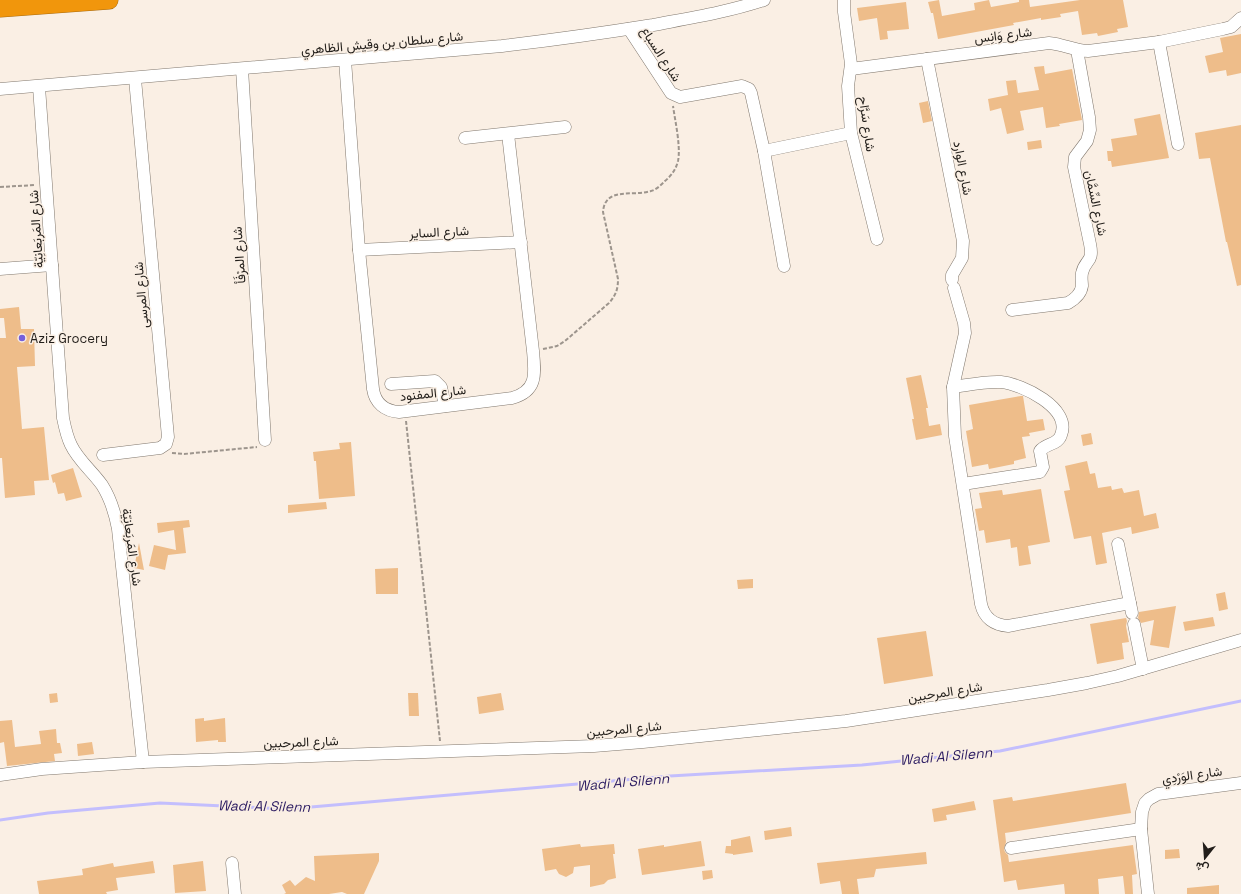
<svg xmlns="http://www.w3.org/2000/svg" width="1241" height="894" font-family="'Space Grotesk',Vazirmatn,sans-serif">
  <rect width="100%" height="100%" fill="#faefe4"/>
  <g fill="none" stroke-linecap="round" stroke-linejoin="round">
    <path stroke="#c3befd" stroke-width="3" d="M0 820 48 813 160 803 288 809 670 776 862 765 1000 751 1241 701"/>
  </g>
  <g fill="#eebd8a">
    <path d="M939 0 942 16 975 10 974 3 989 0 991 7 1019 2V0H1029L1030 7 1080 0H1123L1128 27 1117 29 1118 32 1098 36 1097 33 1082 35 1078 11 1060 14 1061 17 1041 20V18L1013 23 1014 25 938 39 933 13H931L928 2Z"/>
    <path d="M906 2 909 29 887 31 888 39 880 40 877 18 859 21 857 8Z"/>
    <path d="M1241 34V73L1227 76 1226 70 1209 73 1205 56 1223 52 1220 38Z"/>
    <path d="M1044 66 1045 74 1072 69 1082 120 1059 124 1060 126 1046 128 1043 107 1020 111 1024 130 1007 134 1001 108 990 111 988 99 1008 95 1006 81 1016 80 1018 93 1039 90 1034 67Z"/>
    <path d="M928 101 932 121 923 123 919 103Z"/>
    <path d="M1160 114 1169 158 1112 167 1111 161H1108L1107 151H1113L1111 139 1137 135 1134 119Z"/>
    <path d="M1241 125V285L1237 286 1227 242H1226L1210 158 1199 159 1195 133Z"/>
    <path d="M1041 140 1042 148 1028 150 1027 142Z"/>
    <path d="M19 307 21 329H34L35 366 17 367 22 429 44 427 49 480 34 481 35 495 5 498 2 458H0V338H6L4 318H0V309Z"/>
    <path d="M921 375 928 408H926L929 426 940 424 942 435 916 440 912 419H914L906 378Z"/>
    <path d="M1021 396H1023L1027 421 1043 419 1045 430 1029 433 1030 436 1022 437 1026 458 1014 461V464L989 469 988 464 972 467 966 431 973 429 969 405Z"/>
    <path d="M1091 433 1093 444 1083 446 1081 435Z"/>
    <path d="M351 442 355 496 319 499 316 461H314L313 452 340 449 339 443Z"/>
    <path d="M1087 461 1090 474 1095 473 1098 488 1111 486 1112 490 1122 488 1124 493 1139 490 1144 516 1156 513 1159 528 1132 534 1131 527 1102 533 1107 563 1096 565 1091 536 1074 539 1064 491 1070 490 1065 466Z"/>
    <path d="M73 468 82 497 66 501 64 493 58 494 55 482 53 483 51 475Z"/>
    <path d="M1041 489 1050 542 1028 546 1031 564 1019 566 1017 547 1011 548 1010 539 986 543 984 530 979 531 975 509 982 508 979 493 1002 490 1003 495Z"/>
    <path d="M326 502 327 509 288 513V505Z"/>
    <path d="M189 520 190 527 183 528 186 553 168 555 165 570 149 566 154 545 176 550 174 530 158 533 157 523Z"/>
    <path d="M139 543 144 570 134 568Z"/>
    <path d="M398 568V594H376L375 569Z"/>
    <path d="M753 579V588L738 589 737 580Z"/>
    <path d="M1225 592 1228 609 1219 611 1216 594Z"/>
    <path d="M1176 606 1169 648 1150 645 1154 620 1141 623 1138 618 1139 612Z"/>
    <path d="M1213 617 1215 626 1185 631 1183 622Z"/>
    <path d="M1126 618 1127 621 1126 626 1129 642 1122 643 1124 659 1097 664 1090 624Z"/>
    <path d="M926 631 933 676 884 684 877 638Z"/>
    <path d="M57 693 58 702 50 703 49 694Z"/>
    <path d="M408 693H418L419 716H409Z"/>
    <path d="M501 693 504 710 479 714 477 697Z"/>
    <path d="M204 718V721L225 718 226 742H218V740L196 742 195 719Z"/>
    <path d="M12 720 15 747 41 744 39 731 56 729 57 743H60L62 753 54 754 55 761 7 766 4 742 0 743V721Z"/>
    <path d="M92 742 94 754 78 756 77 744Z"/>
    <path d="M1126 783 1131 813 1005 833 1006 842 1004 849 1005 852 1008 855 1009 862 1133 845 1137 874 1132 875 1133 894H1125L1123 876 1098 879 1099 894H1065L1064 884 1018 890 1016 880 1004 882 993 800 1012 797 1013 801Z"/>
    <path d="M974 801 976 810 946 815 947 820 934 822 932 809Z"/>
    <path d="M791 827 792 836 765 840 764 831Z"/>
    <path d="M750 836 753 852 733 855V854L725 853 726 846H731V840Z"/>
    <path d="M701 841 705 866 642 875 638 849 664 845V847Z"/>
    <path d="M580 844 581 847 614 844 615 854H613L616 878 608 880 604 884 590 887V865L574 867 573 873 566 877 559 874 556 869 545 871 542 849Z"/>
    <path d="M1179 849 1180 858 1165 859V850Z"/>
    <path d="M926 852 927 864 876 869 874 877 857 879 859 894H842L840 881 820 884 817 863Z"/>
    <path d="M379 853V861L364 894H347L342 892 329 894H284L286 893 282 885 290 880 295 886 306 877 315 881 314 856Z"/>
    <path d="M153 861 155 873 116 878 118 890 106 892 107 894H39L37 881 83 875 82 869 113 863 114 867Z"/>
    <path d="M203 861 206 891 175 893 173 865Z"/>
    <path d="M712 870 713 878 703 880 702 871Z"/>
    <path d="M1219 885V894H1187V888Z"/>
  </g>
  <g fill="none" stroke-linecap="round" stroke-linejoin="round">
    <defs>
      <g id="minor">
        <path d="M844 0V12L851 64 848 86 851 133 877 239"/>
        <path d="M629 29 671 93 680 97 742 86 749 89 751 93 764 151 784 266"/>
        <path d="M1159 42 1178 144"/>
        <path d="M927 59 963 241 962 258 952 275V280"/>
        <path d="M345 60 359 250 373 389C375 403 385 411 399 412L512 398C538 391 535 373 533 351L508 134"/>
        <path d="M242 69 265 440"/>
        <path d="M851 69 1049 43C1063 44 1075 51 1088 51L1159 42 1223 29 1231 27 1241 18"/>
        <path d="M39 87 63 418C65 428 67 437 71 445 78 460 92 471 102 485 111 499 115 513 118 529L143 762"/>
        <path d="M0 89 502 46C553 40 603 33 653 25 690 18 728 12 764 0"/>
        <path d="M465 138 565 127"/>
        <path d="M764 151 851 133"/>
        <path d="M359 250 521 242"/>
        <path d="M0 269 52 265"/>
        <path d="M954 288 964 323 965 333 953 387 955 436 981 604C984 618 994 625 1008 626L1130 603"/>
        <path d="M1012 310 1068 303C1075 299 1081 294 1082 286 1082 282 1081 278 1082 273 1085 259 1094 263 1090 244L1074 167 1075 157 1087 141 1090 130 1089 117 1077 50"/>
        <path d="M391 384 435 381 441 387 445 406"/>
        <path d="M953 387C968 385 986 381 1001 382 1022 384 1072 408 1061 435 1058 445 1046 443 1040 451L1043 467 1040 472 963 484"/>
        <path d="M103 455 160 448 166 444 168 437 135 79"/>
        <path d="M1118 544 1132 613"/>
        <path d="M1134 624 1143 669"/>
        <path d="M0 775 42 769 143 762 594 746 643 742 846 721 1048 690 1087 683 1118 676 1241 640"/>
        <path d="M1011 848 1141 829"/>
        <path d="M232 863 235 894"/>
        <path d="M1148 894 1141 829 1142 812 1145 803 1149 799 1158 794 1241 783"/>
      </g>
      <path id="highway" d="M0 8 109 0"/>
    </defs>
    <use href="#minor" stroke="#81786e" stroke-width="13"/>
    <use href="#highway" stroke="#a96c11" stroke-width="19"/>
    <g stroke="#9d958d" stroke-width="2" stroke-dasharray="4 2" stroke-linecap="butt">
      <path d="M0 187 35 185"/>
      <path d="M543 349 557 346 565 341 609 303C616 295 618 289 618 279L603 212C605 186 633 197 651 191 656 190 661 185 665 181 672 175 676 169 678 161 681 147 675 120 673 106"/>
      <path d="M406 421 440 741"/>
      <path d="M172 453 184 454 257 447"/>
    </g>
    <use href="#minor" stroke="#fff" stroke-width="12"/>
    <use href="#highway" stroke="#f1960c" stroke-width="18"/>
  </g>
  <circle fill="#755fda" stroke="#faefe4" stroke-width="1.5" cx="22" cy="338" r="4"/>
  <g text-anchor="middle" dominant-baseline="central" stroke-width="3" stroke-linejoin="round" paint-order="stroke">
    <g font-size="13" fill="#221e1a" stroke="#faefe4">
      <text transform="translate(1003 35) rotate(-7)">شارع وَانِس</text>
      <text transform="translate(382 43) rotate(-5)">شارع سلطان بن وقيش الظاهري</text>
      <text transform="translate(661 54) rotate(57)">شارع السباع</text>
      <text transform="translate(867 124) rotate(82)">شارع سَرَّاح</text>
      <text transform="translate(963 168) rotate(79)">شارع الوارد</text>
      <text transform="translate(1096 203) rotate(78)">شارع السِّمَّان</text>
      <text transform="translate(36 229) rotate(-94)">شارع المَربَعانِيّة</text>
      <text transform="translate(439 232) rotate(-3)">شارع الساير</text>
      <text transform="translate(239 255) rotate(-94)">شارع المرْفَأ</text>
      <text transform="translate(141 295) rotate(-95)">شارع المرسى</text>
      <text transform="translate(433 393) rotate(-6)">شارع المفنود</text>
      <text transform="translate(132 547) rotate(82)">شارع المَربَعانِيّة</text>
      <text transform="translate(945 692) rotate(-9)">شارع المرحبين</text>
      <text transform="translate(624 729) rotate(-5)">شارع المرحبين</text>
      <text transform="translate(301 742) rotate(-2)">شارع المرحبين</text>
      <text transform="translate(1192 775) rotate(-8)">شارع الوَرْدِي</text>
    </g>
    <g font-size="13" fill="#221e1a" stroke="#faefe4" text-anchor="start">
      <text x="30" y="338">Aziz Grocery</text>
    </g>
    <g font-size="14" font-style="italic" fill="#2c1c62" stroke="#faefe4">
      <text transform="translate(946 756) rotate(-5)">Wadi Al Silenn</text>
      <text transform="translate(623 782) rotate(-5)">Wadi Al Silenn</text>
      <text transform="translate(264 806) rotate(1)">Wadi Al Silenn</text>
    </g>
  </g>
  <g transform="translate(1205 858) rotate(197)" stroke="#faefe4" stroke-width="3" paint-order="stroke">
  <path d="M0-3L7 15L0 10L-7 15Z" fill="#221e1a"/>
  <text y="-6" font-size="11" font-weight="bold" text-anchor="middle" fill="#221e1a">ش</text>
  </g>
</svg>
